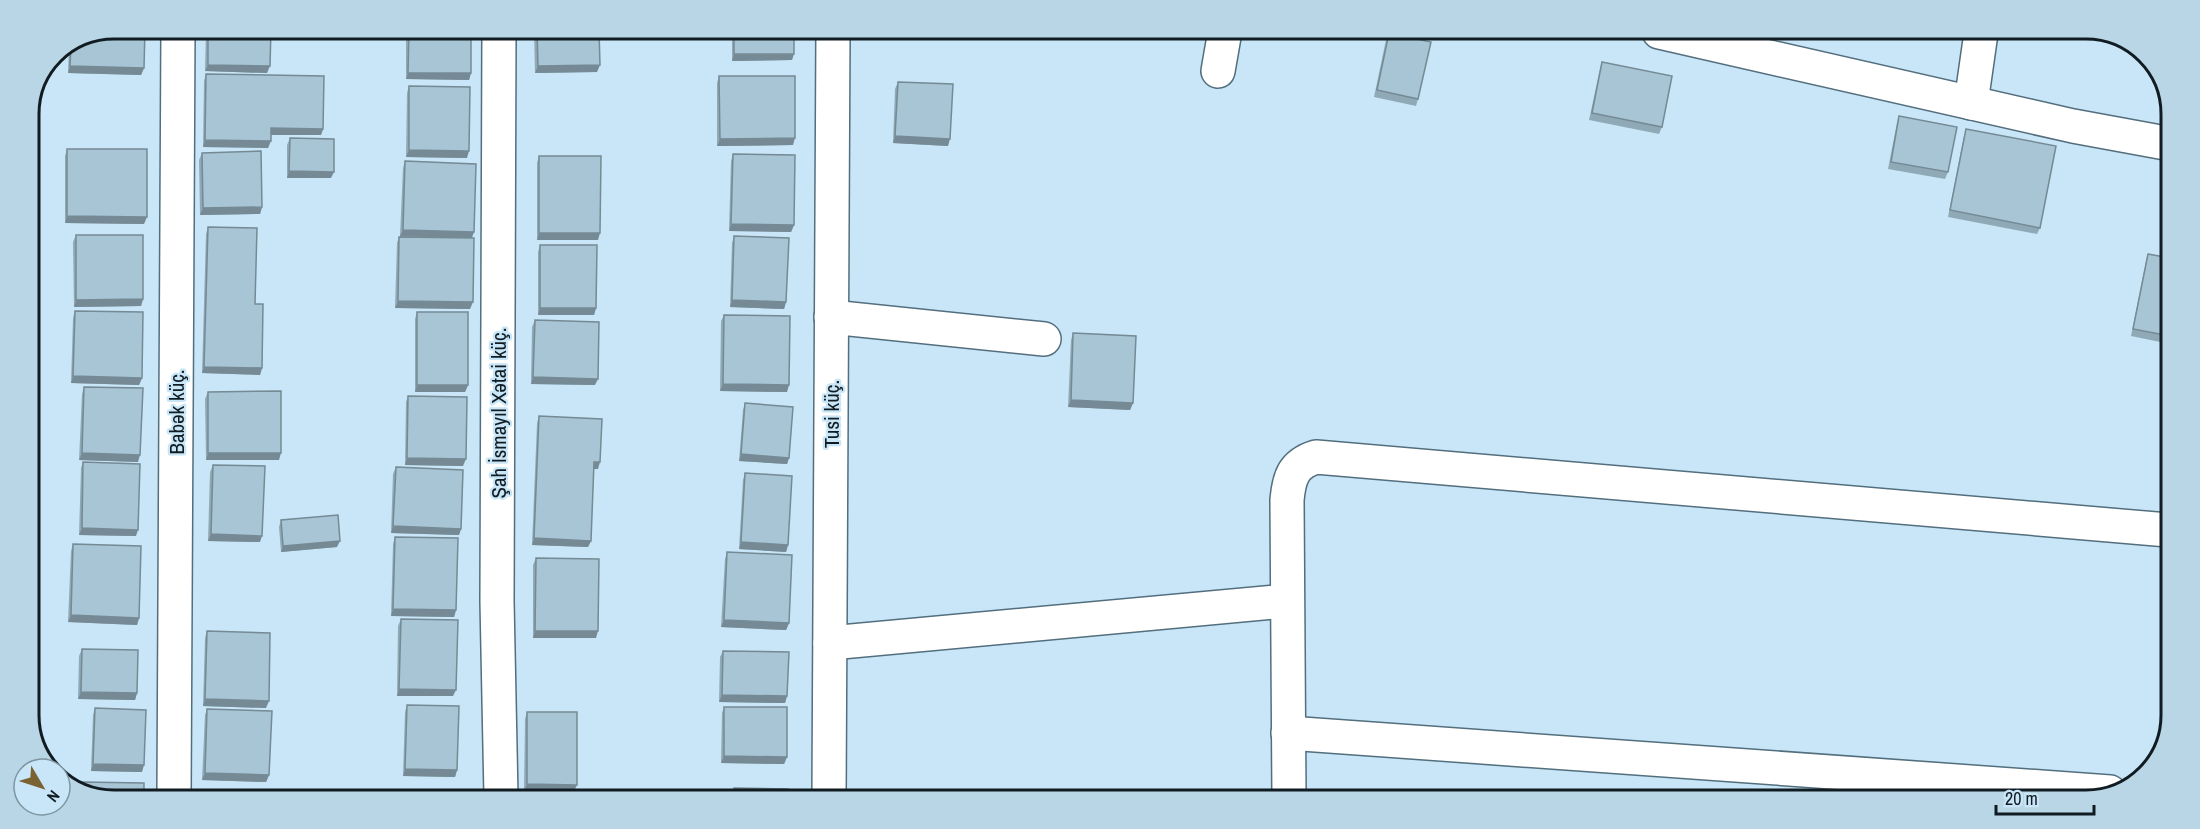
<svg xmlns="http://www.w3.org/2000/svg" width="2200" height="829" font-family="'Archivo Narrow',sans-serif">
  <rect width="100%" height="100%" fill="#c8e6f7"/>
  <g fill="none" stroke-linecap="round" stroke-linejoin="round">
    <defs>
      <g id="minor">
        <path d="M499 29 497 601 501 797"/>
        <path d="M1659 32 2073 126 2171 144"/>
        <path d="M1218 71 1225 31"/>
        <path d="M1971 103 1981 33"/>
        <path d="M831 317 1044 339"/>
        <path d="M830 643 1286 601"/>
        <path d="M1288 733 2110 792"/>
        <path d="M174 796 178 29"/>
        <path d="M829 798 833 30"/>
        <path d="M1289 799 1287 500C1289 478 1293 464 1316 457L2168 530"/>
      </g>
    </defs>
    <use href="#minor" stroke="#536e7d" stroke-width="36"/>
    <use href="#minor" stroke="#fff" stroke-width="33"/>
  </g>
  <g fill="#90a9b7">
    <path d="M114 28 144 68 141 75 68 73 69 47Z"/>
    <path d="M206 29H271L267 73 205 71Z"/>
    <path d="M406 29H471V73L469 80 406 79Z"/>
    <path d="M534 29 599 30 597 72 535 73Z"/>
    <path d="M732 30H794L792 60 732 61Z"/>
    <path d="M1389 33 1418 99 1416 106 1374 97 1386 40Z"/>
    <path d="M1602 62 1662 127 1659 134 1589 120 1600 69Z"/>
    <path d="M206 74 323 129 321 135H271L268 148 203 147 204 81Z"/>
    <path d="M719 76 793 145 717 146V83Z"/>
    <path d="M898 82 948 146 893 143 895 89Z"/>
    <path d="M409 86 467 158 406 157 407 93Z"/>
    <path d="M1899 116 1948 172 1945 179 1888 169 1897 123Z"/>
    <path d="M1966 129 2040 228 2037 234 1948 217 1964 136Z"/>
    <path d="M290 138 331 178H287V145Z"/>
    <path d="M67 149 144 224 65 223V156Z"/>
    <path d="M202 153 262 207 260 214 200 215 199 160Z"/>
    <path d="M733 154 794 225 791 232 729 231 731 161Z"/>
    <path d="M539 156 598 240H537V163Z"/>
    <path d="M405 161 474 232 472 238 470 309 395 308 397 243 399 237 400 236 403 168Z"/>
    <path d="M208 227 255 304 262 368 260 375 202 373 206 234Z"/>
    <path d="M76 235 143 299 141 306 74 307 73 242Z"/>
    <path d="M734 236 786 302 784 309 730 307 732 243Z"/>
    <path d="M540 245 596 308 594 315H538V252Z"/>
    <path d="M2148 254 2170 258V344L2131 336 2146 261Z"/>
    <path d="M75 311 142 378 139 385 71 383 73 318Z"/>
    <path d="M417 312 468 385 465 392H415V319Z"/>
    <path d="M724 315 787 392 720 391 721 321Z"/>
    <path d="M535 320 595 385 531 384 532 327Z"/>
    <path d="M1073 333 1133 403 1130 410 1068 407 1071 340Z"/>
    <path d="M84 387 138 462 79 460 82 394Z"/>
    <path d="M208 392 279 460H206L205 399Z"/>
    <path d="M408 396 463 466 405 465 406 402Z"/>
    <path d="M745 403 789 458 787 464 739 461 743 410Z"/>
    <path d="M539 416 598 469H593L591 541 588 547 532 545 537 423Z"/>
    <path d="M83 462 136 536 79 535 81 468Z"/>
    <path d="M213 465 260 542 208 541 210 472Z"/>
    <path d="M396 467 461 529 459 535 391 533 393 474Z"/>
    <path d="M745 473 788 545 786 552 739 549 743 480Z"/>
    <path d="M281 520 337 547 281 552 279 527Z"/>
    <path d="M395 537 456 610 454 617 391 616 393 544Z"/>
    <path d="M73 544 139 618 137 625 68 622 71 551Z"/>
    <path d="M727 552 789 623 786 630 721 627 725 559Z"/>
    <path d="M536 558 596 638H533V565Z"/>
    <path d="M401 619 453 696H397L398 626Z"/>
    <path d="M207 631 266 708 203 706 205 638Z"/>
    <path d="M82 649 137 693 135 700 78 699 79 656Z"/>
    <path d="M723 651 787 696 785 703 719 702 720 657Z"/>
    <path d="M407 705 457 770 455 777 403 776 405 712Z"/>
    <path d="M724 707 787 757 784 764 721 763 722 713Z"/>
    <path d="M95 708 142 772 91 771 93 715Z"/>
    <path d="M207 709 269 775 266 782 202 780 205 715Z"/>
    <path d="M527 712 575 790 583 797H531L533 791H524L525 719Z"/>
  </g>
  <g fill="#758a95">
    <path d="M734 54H794L792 60 732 61Z"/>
    <path d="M208 65 270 66 267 73 205 71Z"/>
    <path d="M600 65 597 72 535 73 538 66Z"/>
    <path d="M70 66 144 68 141 75 68 73Z"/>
    <path d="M408 73H471L469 80 406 79Z"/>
    <path d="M271 128 323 129 321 135H268Z"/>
    <path d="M895 136 950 139 948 146 893 143Z"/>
    <path d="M795 138 793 145 717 146 720 139Z"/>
    <path d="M205 140 271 141 268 148 203 147Z"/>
    <path d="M409 150 469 151 467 158 406 157Z"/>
    <path d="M289 171 334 172 331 178H287Z"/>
    <path d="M262 207 260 214 200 215 203 208Z"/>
    <path d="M67 216 147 217 144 224 65 223Z"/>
    <path d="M731 224 794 225 791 232 729 231Z"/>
    <path d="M403 230 474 232 471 239 400 236Z"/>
    <path d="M539 233H600L598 240H537Z"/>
    <path d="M143 299 141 306 74 307 76 300Z"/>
    <path d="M732 300 786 302 784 309 730 307Z"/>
    <path d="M398 301 473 302 470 309 395 308Z"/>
    <path d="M540 308H596L594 315H538Z"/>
    <path d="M204 367 262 368 260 375 202 373Z"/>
    <path d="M73 376 142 378 139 385 71 383Z"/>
    <path d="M533 377 598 379 595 385 531 384Z"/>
    <path d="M723 384 789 385 787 392 720 391Z"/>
    <path d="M417 385H468L465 392H415Z"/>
    <path d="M1071 400 1133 403 1130 410 1068 407Z"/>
    <path d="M82 453 140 455 138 462 79 460Z"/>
    <path d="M208 453H281L279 460H206Z"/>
    <path d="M741 454 789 458 787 464 739 461Z"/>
    <path d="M407 458 466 459 463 466 405 465Z"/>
    <path d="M594 462H600L598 469H591Z"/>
    <path d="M393 526 461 529 459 535 391 533Z"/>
    <path d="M82 528 138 530 136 536 79 535Z"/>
    <path d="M211 534 262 536 260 542 208 541Z"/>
    <path d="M534 538 591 541 588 547 532 545Z"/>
    <path d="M340 541 337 547 281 552 283 546Z"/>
    <path d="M741 542 788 545 786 552 739 549Z"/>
    <path d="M393 609 456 610 454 617 391 616Z"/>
    <path d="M71 615 139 618 137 625 68 622Z"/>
    <path d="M724 620 789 623 786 630 721 627Z"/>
    <path d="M535 631H598L596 638H533Z"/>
    <path d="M399 689 456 690 453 696H397Z"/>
    <path d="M81 692 137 693 135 700 78 699Z"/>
    <path d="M722 695 787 696 785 703 719 702Z"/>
    <path d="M205 699 269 701 266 708 203 706Z"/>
    <path d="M724 756 787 757 784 764 721 763Z"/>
    <path d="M93 764 144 765 142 772 91 771Z"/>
    <path d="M405 769 457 770 455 777 403 776Z"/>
    <path d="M205 773 269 775 266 782 202 780Z"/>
    <path d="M527 784 577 785 574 791 534 788 533 791H524Z"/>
  </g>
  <g fill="#a7c5d5" stroke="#758a95" stroke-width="1.5">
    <path d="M114 28 145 29 144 68 70 66 71 46Z"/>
    <path d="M208 29H271L270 66 208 65Z"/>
    <path d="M409 29H471V73H408Z"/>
    <path d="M537 29 599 30 600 65 538 66Z"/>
    <rect x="734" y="30" width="60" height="24"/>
    <path d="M1389 33 1431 42 1418 99 1377 90Z"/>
    <path d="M1602 62 1672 76 1662 127 1592 113Z"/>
    <path d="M206 74 324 76 323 129 271 128V141L205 140Z"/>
    <path d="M719 76H795V138L720 139Z"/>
    <path d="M898 82 953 84 950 139 895 136Z"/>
    <path d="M409 86 470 87 469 151 409 150Z"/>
    <path d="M1899 116 1957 127 1948 172 1891 162Z"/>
    <path d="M1966 129 2056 146 2040 228 1950 210Z"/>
    <path d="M290 138 334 139V172L289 171Z"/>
    <path d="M67 149H147V217L67 216Z"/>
    <path d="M261 151 262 207 203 208 202 153Z"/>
    <path d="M733 154 795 155 794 225 731 224Z"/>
    <path d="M539 156H601L600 233H539Z"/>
    <path d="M405 161 476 164 474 232 403 230Z"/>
    <path d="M208 227 257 228 255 304H263L262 368 204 367Z"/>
    <path d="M76 235H143V299L76 300Z"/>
    <path d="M734 236 789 238 786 302 732 300Z"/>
    <path d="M399 237 474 238 473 302 398 301Z"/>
    <path d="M540 245H597L596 308H540Z"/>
    <path d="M2148 254 2170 258V336L2133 329Z"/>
    <path d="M75 311 143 312 142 378 73 376Z"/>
    <rect x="417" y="312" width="51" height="73"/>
    <path d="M724 315 790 316 789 385 723 384Z"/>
    <path d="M535 320 599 322 598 379 533 377Z"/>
    <path d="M1073 333 1136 336 1133 403 1071 400Z"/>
    <path d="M84 387 143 388 140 455 82 453Z"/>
    <path d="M281 391V453H208V392Z"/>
    <path d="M408 396 467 397 466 459 407 458Z"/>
    <path d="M745 403 793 407 789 458 741 454Z"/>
    <path d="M539 416 602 419 600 462H594L591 541 534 538Z"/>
    <path d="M83 462 140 464 138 530 82 528Z"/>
    <path d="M213 465 265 466 262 536 211 534Z"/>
    <path d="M396 467 463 470 461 529 393 526Z"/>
    <path d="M745 473 792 476 788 545 741 542Z"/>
    <path d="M338 515 340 541 283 546 281 520Z"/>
    <path d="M395 537 458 538 456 610 393 609Z"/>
    <path d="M73 544 141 546 139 618 71 615Z"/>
    <path d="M727 552 792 555 789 623 724 620Z"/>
    <path d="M536 558 599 559 598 631H535Z"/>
    <path d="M401 619 458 620 456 690 399 689Z"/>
    <path d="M207 631 270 633 269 701 205 699Z"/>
    <path d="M82 649 138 650 137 693 81 692Z"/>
    <path d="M723 651 789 652 787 696 722 695Z"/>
    <path d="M407 705 459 706 457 770 405 769Z"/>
    <path d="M724 707H787V757L724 756Z"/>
    <path d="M95 708 146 710 144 765 93 764Z"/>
    <path d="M207 709 272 711 269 775 205 773Z"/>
    <path d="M527 712H577V785L527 784Z"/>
    <path d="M82 782 144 783V796H86L82 792Z"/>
    <path d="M534 788 583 790V797H534Z"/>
    <path d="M734 788 788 789 787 797H734Z"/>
    <path d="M411 791 461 793V797H411Z"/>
    <path d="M208 792 260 793V796H208Z"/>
  </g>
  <g text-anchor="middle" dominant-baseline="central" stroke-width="4.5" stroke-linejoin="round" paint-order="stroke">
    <g font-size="21" fill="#111c22" stroke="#c8e6f7">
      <text transform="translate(176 412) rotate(-90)">Babək küç.</text>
      <text transform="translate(498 413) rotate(-90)">Şah İsmayıl Xətai küç.</text>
      <text transform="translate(831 414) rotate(-90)">Tusi küç.</text>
    </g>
  </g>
  <path d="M0 0H2200V829H0ZM114 39H2086A75 75 0 0 1 2161 114V715A75 75 0 0 1 2086 790H114A75 75 0 0 1 39 715V114A75 75 0 0 1 114 39Z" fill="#b9d6e6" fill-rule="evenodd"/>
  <path fill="none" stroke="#111c22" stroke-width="3" d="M114 39H2086A75 75 0 0 1 2161 114V715A75 75 0 0 1 2086 790H114A75 75 0 0 1 39 715V114A75 75 0 0 1 114 39Z"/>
  <g transform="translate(42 787) rotate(129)"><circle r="28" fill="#c8e6f7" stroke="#7f95a2" stroke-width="1.5"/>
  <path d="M0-4.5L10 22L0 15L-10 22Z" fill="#7b6233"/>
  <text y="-9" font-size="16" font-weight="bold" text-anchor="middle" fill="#111c22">N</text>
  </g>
  <path d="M1996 805v9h98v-9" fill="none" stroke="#111c22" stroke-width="3"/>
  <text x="2005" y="805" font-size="18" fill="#111c22" stroke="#c8e6f7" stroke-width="4.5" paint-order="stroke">20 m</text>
</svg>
